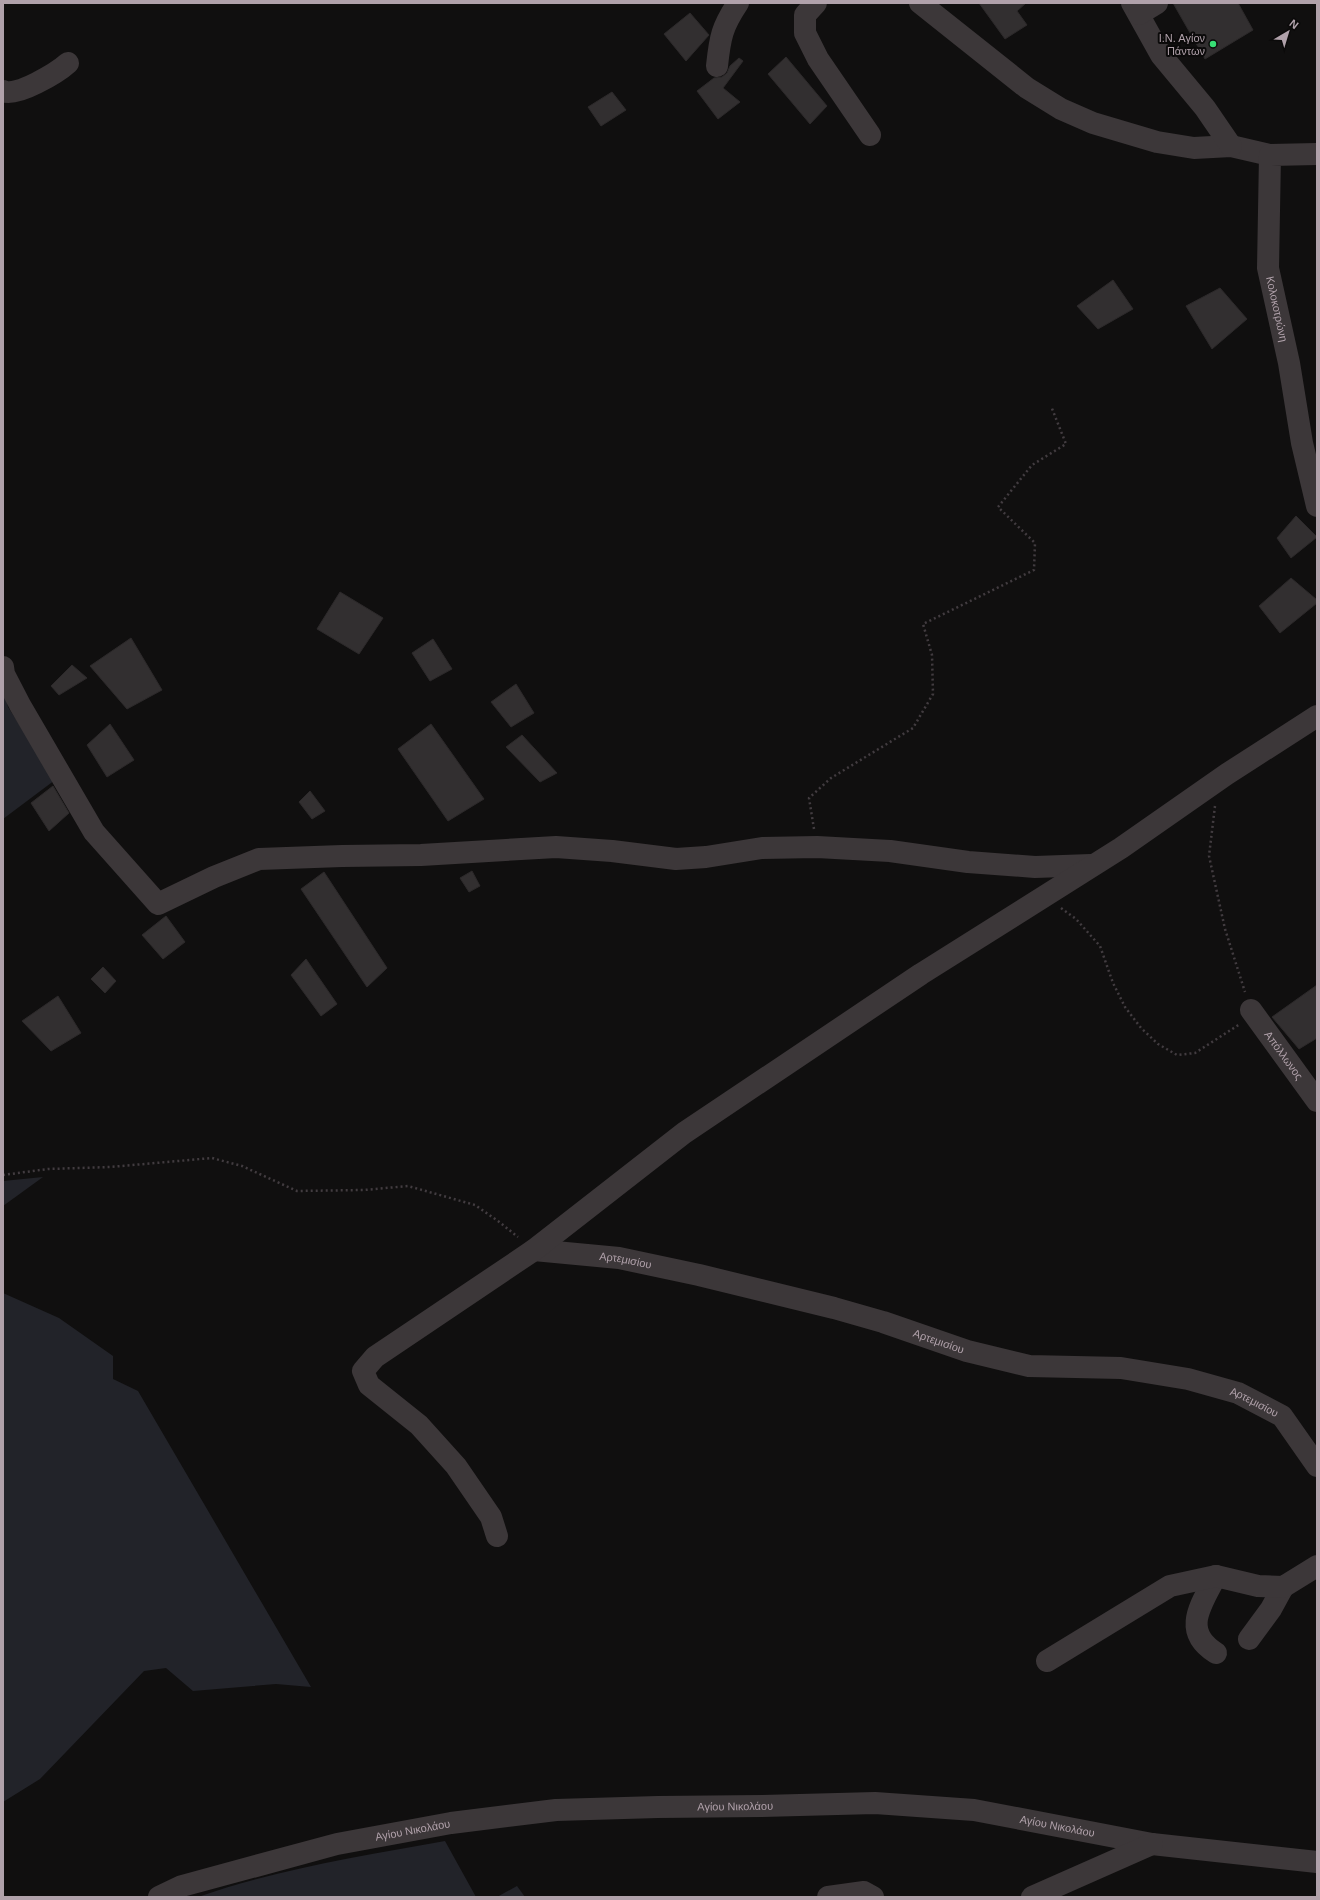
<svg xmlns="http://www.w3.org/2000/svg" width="1320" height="1900" font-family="Helvetica,sans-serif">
  <rect width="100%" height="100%" fill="#100f0f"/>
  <g fill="#222329">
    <path d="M3 683 8 707 55 780 3 819Z"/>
    <path d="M43 1177 3 1206V1181Z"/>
    <path d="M3 1293 59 1318 113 1356V1379L138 1391 311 1687 276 1684 193 1691 166 1668 144 1671 40 1779 3 1802Z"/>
    <path d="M445 1841 476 1897H198C277 1869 363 1856 445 1841Z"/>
    <path d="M517 1886 525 1897H497Z"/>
  </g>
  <g fill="#322f30" stroke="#2c292a">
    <path d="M979 3H1026L1017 11 1027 25 1005 39Z"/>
    <path d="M1173 3H1238L1253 30 1205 59Z"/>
    <path d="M690 13 709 35 686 61 664 34Z"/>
    <path d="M786 57 827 106 810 124 768 74Z"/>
    <path d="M739 58 743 61 723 88 740 102 718 119 697 91 714 78 722 77 727 73 730 66Z"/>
    <path d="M612 92 626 110 601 126 588 107Z"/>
    <path d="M1113 280 1133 309 1098 329 1077 306Z"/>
    <path d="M1220 288 1247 319 1212 349 1186 306Z"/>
    <path d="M1296 516 1317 537 1291 558 1277 538Z"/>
    <path d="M1291 578 1317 600V603L1280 633 1259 606Z"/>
    <path d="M340 592 383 618 359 654 317 629Z"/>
    <path d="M131 638 162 690 127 709 90 666Z"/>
    <path d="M433 639 452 669 430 681 412 653Z"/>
    <path d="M72 665 87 678 59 695 51 686Z"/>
    <path d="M516 684 534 713 511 727 491 702Z"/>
    <path d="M110 724 134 760 107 777 87 745Z"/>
    <path d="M431 724 484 799 448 821 398 749Z"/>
    <path d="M522 735 557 773 540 782 506 747Z"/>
    <path d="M53 786 69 813 49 831 31 803Z"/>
    <path d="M310 791 325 811 312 819 299 802Z"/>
    <path d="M472 871 480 886 469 892 460 878Z"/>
    <path d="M324 872 387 968 367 987 301 889Z"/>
    <path d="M166 916 185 942 163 959 142 935Z"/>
    <path d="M306 959 337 1004 321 1016 291 975Z"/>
    <path d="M103 967 116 981 105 993 91 979Z"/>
    <path d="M1317 985V1038L1299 1049 1272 1017Z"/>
    <path d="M58 996 81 1033 51 1051 22 1021Z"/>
  </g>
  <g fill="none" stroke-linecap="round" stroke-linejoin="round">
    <g stroke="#423c40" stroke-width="2.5" stroke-dasharray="2 3" stroke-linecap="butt">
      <path d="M1215 806 1209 856 1225 929 1245 992"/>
      <path d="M814 829 809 798 831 778 913 728 933 694 932 655 923 624 1034 570 1035 543 998 507 1032 465 1066 444 1051 406"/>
      <path d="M1061 908 1076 919 1100 946 1113 983 1125 1007 1141 1028 1158 1044 1177 1055 1195 1053 1240 1024"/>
      <path d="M3 1175 48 1169 110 1167 212 1158 242 1166 297 1191 364 1190 408 1186 475 1205 498 1221 518 1237"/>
    </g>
    <g stroke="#3c3739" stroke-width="22">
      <path d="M816 3 805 15V33L818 59 870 135"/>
      <path d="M920 3 1027 88 1061 109 1093 123 1157 142 1194 148 1231 146 1270 155"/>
      <path d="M1132 3 1161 55 1205 108 1231 146"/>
      <path d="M1139 14 1157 3"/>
      <path d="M717 66C720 37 722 27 738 3"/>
      <path d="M3 91C16 98 58 72 68 63"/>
      <path id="s1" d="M1317 154 1270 155 1268 268 1289 363 1302 443 1317 506"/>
      <path d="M3 667 4 674 20 705 94 832 158 904 214 877 259 859 342 856 421 855 556 847 612 851 676 859 706 857 762 848 817 847 890 851 968 862 1035 867 1091 865"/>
      <path id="s2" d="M1251 1010 1317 1101"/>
      <path id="s3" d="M534 1250 619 1258 699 1275 834 1308 883 1322 967 1351 1029 1366 1121 1368 1188 1379 1238 1393 1282 1416 1317 1466"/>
      <path d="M497 1536 491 1517 456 1466 419 1425 369 1385 363 1371 375 1357 534 1250 684 1133 921 974 1121 848 1227 774 1317 716"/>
      <path d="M1216 1576C1201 1605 1181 1631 1216 1653"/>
      <path d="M1249 1639 1271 1609 1283 1587"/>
      <path d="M1047 1661 1170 1586 1216 1576 1258 1586 1283 1587 1317 1566"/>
      <path id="s4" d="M159 1897 182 1886 337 1844 451 1823 556 1810 658 1807 762 1806 875 1803 974 1810 1152 1844 1317 1862"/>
      <path d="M828 1897 864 1892 873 1897"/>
      <path d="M1032 1897 1152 1844"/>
    </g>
  </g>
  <circle fill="#38df75" stroke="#0b0a0a" stroke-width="1.5" cx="1213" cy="44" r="4"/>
  <g text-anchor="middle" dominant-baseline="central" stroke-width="4" stroke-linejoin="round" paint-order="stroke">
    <g font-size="11" fill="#b0a1aa" stroke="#0b0a0a" text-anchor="end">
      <text x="1205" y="38">Ι.Ν. Αγίον<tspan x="1205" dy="13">Πάντων</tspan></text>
    </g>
    <g font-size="11" fill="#b0a1aa" stroke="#0b0a0a">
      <text stroke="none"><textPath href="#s1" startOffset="202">Κολοκοτρώνη</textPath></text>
      <text stroke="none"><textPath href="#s2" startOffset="56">Απόλλωνος</textPath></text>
      <text stroke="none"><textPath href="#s3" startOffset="92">Αρτεμισίου</textPath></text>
      <text stroke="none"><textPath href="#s3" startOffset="416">Αρτεμισίου</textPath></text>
      <text stroke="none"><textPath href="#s3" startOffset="740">Αρτεμισίου</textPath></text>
      <text stroke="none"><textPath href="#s4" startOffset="587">Αγίου Νικολάου</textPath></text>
      <text stroke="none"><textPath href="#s4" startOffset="911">Αγίου Νικολάου</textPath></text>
      <text stroke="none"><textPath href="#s4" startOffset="263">Αγίου Νικολάου</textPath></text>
    </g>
  </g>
  <rect width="1320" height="1900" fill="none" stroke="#b0a1aa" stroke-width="8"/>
  <g transform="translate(1288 32) rotate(38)" stroke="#0b0a0a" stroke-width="3" paint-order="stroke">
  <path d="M0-3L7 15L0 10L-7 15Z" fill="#b0a1aa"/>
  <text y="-6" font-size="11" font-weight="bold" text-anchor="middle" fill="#b0a1aa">N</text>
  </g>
</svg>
